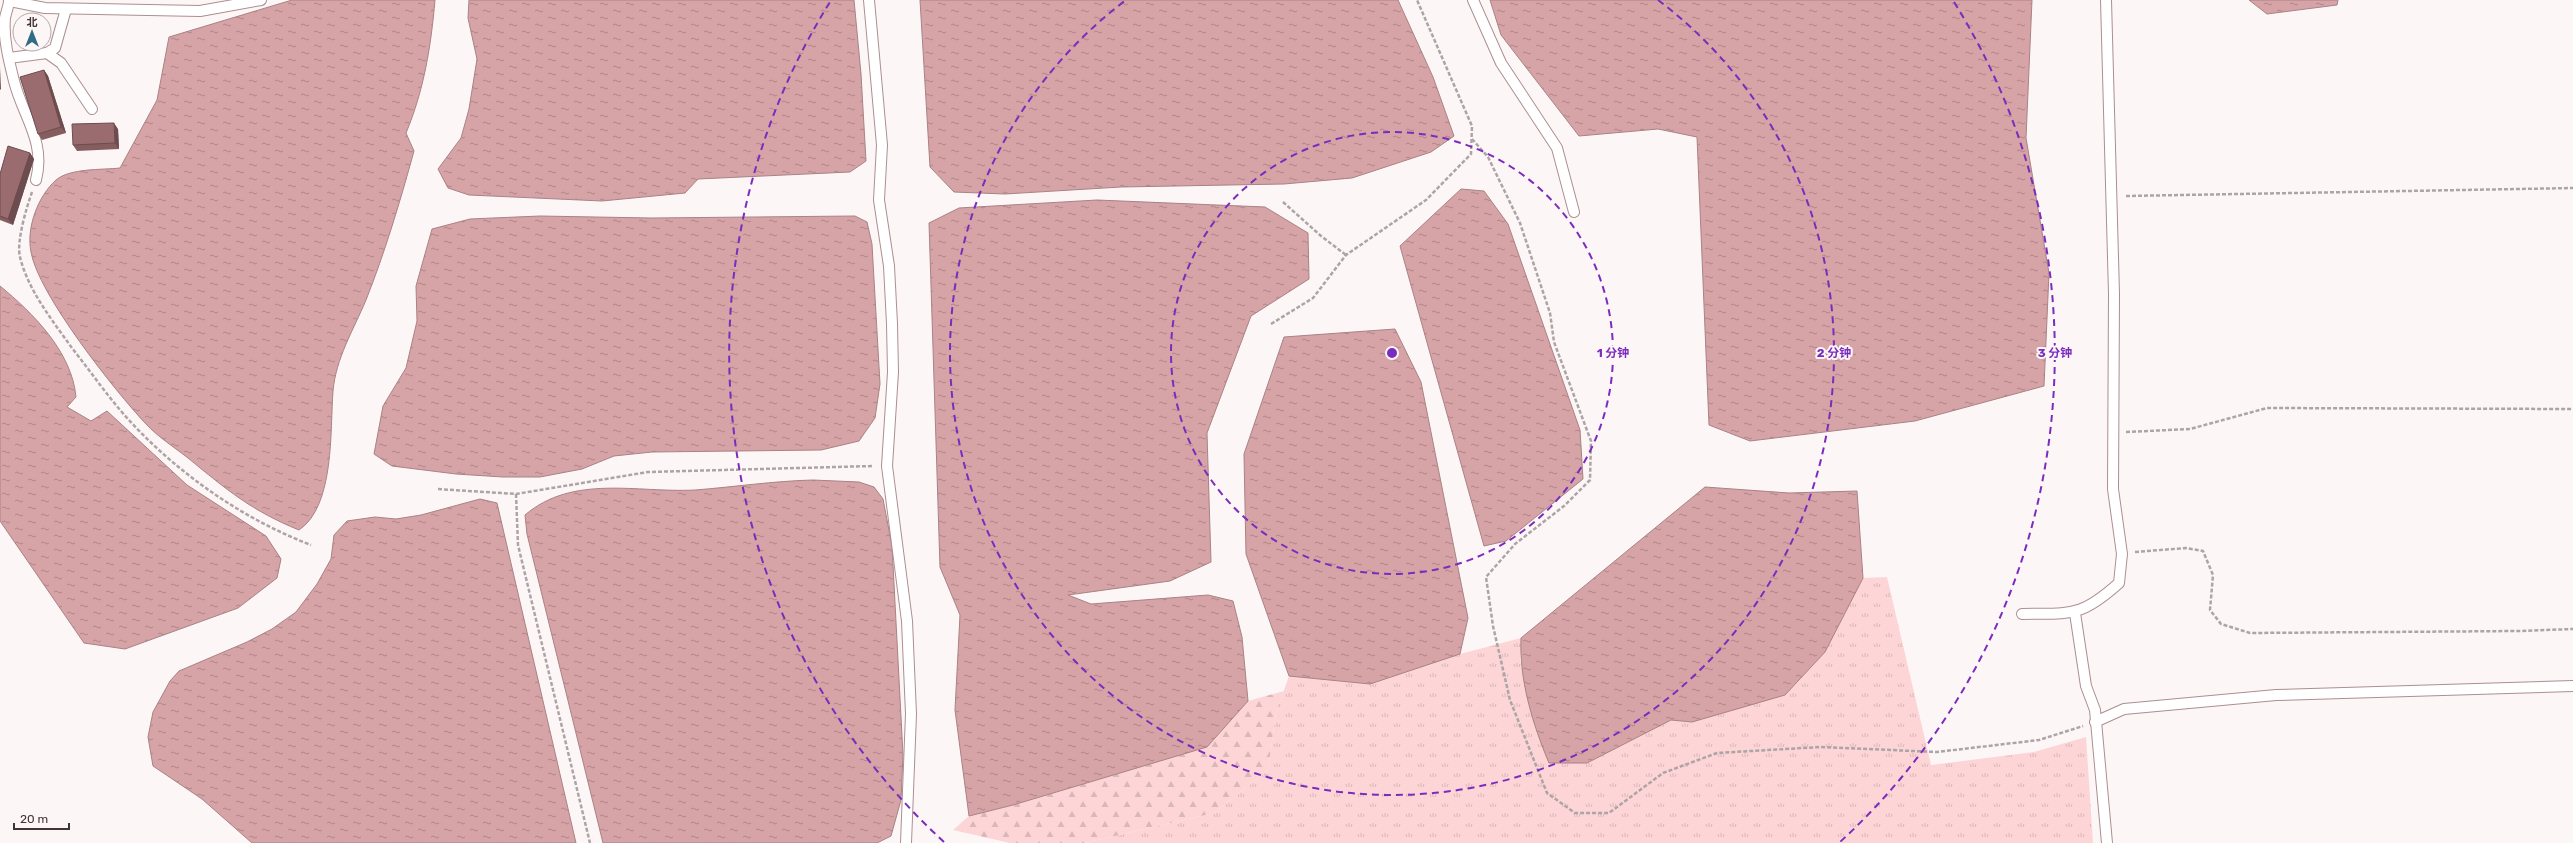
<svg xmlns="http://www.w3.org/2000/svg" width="2573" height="843" font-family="Rubik,'Noto Sans SC',sans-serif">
  <defs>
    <pattern id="grass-tufts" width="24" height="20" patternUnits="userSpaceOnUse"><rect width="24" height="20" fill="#fdd5d6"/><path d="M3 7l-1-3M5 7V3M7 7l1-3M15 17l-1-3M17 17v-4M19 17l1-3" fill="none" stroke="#dab7b8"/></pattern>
    <pattern id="forest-firs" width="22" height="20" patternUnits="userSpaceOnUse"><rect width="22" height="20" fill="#fdd5d6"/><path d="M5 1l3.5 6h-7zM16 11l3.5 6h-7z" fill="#dab7b8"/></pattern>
    <pattern id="water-ripples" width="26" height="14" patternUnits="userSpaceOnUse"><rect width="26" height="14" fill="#d6a3a6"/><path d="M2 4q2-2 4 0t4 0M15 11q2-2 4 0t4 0" fill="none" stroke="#af8688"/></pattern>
  </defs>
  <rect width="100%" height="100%" fill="#fdf6f7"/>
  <path fill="url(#grass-tufts)" d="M1887 577 1931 765 2034 752 2086 737 2093 843H1085L1214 813 1268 770 1276 713 1289 676 1370 684 1460 654 1521 638 1520 660 1538 735 1587 763 1671 720 1692 722 1825 652 1863 578Z"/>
  <path fill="url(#forest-firs)" d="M1284 691 1276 713 1268 770 1214 813 1085 843H1010L953 830 969 816 1013 805 1207 747 1248 701Z"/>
  <g fill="url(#water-ripples)" stroke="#a98284">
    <path d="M292 0H435C431 46 424 90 406 133L414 151C400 202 385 252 366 300 353 331 336 358 333 391 330 429 335 506 299 530 252 511 227 490 188 458 174 447 158 437 146 424 115 391 38 294 31 252 26 228 38 196 56 180 70 168 102 170 120 168L157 100 169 37Z"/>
    <path d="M469 0H854L861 74 866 161 850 172 698 179 685 193 602 201 469 195 448 188 438 169 461 138 469 109 477 59 468 18Z"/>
    <path d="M920 0H1398L1433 77 1454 136 1431 152 1352 178 1284 184 1121 187 1005 194 954 192 930 167Z"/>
    <path d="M1490 0H2032L2026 138 2049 273 2044 386 1915 421 1750 441 1709 425 1697 137 1658 129 1579 136 1501 35Z"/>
    <path d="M2249 0H2338L2337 5 2267 14Z"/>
    <path d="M1461 189 1484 191 1508 224 1580 430 1583 479 1506 541 1484 546 1400 246Z"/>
    <path d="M1097 200 1265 207 1308 233 1309 279 1251 316 1207 433 1211 562 1170 581 1068 595 1091 604 1208 595 1233 601 1242 637 1248 701 1207 747 1013 805 969 816 955 710 960 615 940 567 929 223 959 208Z"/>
    <path d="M540 216 651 218 855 216 867 222 872 244 880 384 875 418 859 441 821 450 652 452 614 456 582 469 540 477H503L456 474 392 466 374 454 383 406 406 368 417 321 416 286 432 229 470 219Z"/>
    <path d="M0 286C33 313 72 352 76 397L67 407 91 421 107 411 187 485 266 536 281 559 277 578 238 608 125 649 84 643 0 521Z"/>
    <path d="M1395 329 1421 382 1468 618 1460 654 1370 684 1289 676 1246 554 1244 454 1284 337Z"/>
    <path d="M813 480 859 482 874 487 883 499 892 546 903 755 901 800 891 836 877 843H603L527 534 525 515C573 474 637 493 695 490 734 487 773 481 813 480Z"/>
    <path d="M1705 487 1789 493 1857 491 1863 578 1825 652 1785 695 1692 722 1671 720 1587 763H1549C1533 725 1519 680 1521 638Z"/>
    <path d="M480 499 497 503 576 843H252L202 799 153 766 148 737 153 712 170 681 179 671 247 642 272 629 296 612 317 584 331 559 334 535 347 521 375 517 396 519 421 515Z"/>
  </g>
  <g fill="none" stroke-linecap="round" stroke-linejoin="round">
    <defs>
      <g id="service">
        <path d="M9 0C9 6 6 12 5 18 3 38 9 61 14 81 23 117 46 141 36 180"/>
        <path d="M869 0 882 145 879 200 889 266 892 324 893 372 887 466 907 621 911 714 906 843"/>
        <path d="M1473 0 1501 63 1557 148 1574 212"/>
        <path d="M10 1 45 8 200 11 261 0"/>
        <path d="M47 53 55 48 66 9"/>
        <path d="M9 58 47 53 61 63 92 109"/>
        <path d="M2075 613 2086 686 2095 710 2107 843"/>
        <path d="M2022 614C2071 613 2080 618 2119 583L2122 554 2113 489 2114 294 2106 0"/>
        <path d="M2095 722 2124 709 2276 695 2573 686"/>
      </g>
    </defs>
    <use href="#service" stroke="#ab8f90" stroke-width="12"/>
    <g stroke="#ada4a5" stroke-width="2.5" stroke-dasharray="4 2" stroke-linecap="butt">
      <path d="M1472 139 1488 157 1520 223 1550 313 1554 342 1591 441 1590 480 1564 506 1515 544 1486 577 1493 626 1510 700 1547 793 1575 813H1609L1663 773 1717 753 1820 747 1937 752 2039 740 2083 726"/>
      <path d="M32 192C27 206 16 242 20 257 28 290 52 320 72 348 91 372 108 397 128 419 178 474 243 519 311 545"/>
      <path d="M2126 196 2573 188"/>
      <path d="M1283 202 1321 236 1346 255"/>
      <path d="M1271 324 1313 298 1346 255 1426 200 1471 154 1472 126 1417 0"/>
      <path d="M2126 432 2190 429 2267 408 2573 409"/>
      <path d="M438 489 516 494 648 472 873 466"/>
      <path d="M516 494 518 545 590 843"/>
      <path d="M2135 552 2186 548 2203 551 2213 575 2210 610 2221 624 2250 633 2519 631 2573 629"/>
    </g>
    <use href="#service" stroke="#fff" stroke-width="10"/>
  </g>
  <g fill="#855d5f">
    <path d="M44 70 48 76 66 133 42 140 38 134Z"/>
    <path d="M118 129 119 149 77 151 73 145Z"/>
    <path d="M30 153 34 159 13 225 0 220V174Z"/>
  </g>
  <g fill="#6c4c4e">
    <path d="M0 67 1 90 0 89Z"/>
    <path d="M44 70 48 76 66 133 61 127Z"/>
    <path d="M114 123 118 129 119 149 115 143Z"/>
    <path d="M30 153 34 159 13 225 8 219Z"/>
  </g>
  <g fill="#9b6c6f" stroke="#6c4c4e">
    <path d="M44 70 61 127 38 134 20 77Z"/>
    <path d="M114 123 115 143 73 145 72 124Z"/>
    <path d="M8 146 30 153 8 219 0 216V174Z"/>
  </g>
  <g fill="none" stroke="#7b2cbf" stroke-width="2" stroke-dasharray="7 5">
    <circle cx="1392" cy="353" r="221"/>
    <path d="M1658 0A442 442 0 1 1 1126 0"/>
    <path d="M944 842A663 663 0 0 1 830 2M1954 2A663 663 0 0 1 1840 842"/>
  </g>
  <circle cx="1392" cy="353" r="6" fill="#7b2cbf" stroke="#fdf6f7" stroke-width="2"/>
  <g font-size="12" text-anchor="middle" font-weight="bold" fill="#7b2cbf" stroke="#fdf6f7" stroke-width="4" stroke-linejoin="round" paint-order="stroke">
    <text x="1613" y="357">1 分钟</text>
    <text x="1834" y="357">2 分钟</text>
    <text x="2055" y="357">3 分钟</text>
  </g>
  <g transform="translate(32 32)"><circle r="19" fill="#fdf6f7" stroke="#b1a8a9"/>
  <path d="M0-3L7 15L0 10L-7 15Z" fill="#306d83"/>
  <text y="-6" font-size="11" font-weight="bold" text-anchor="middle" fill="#403435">北</text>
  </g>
  <path d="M14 823v6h55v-6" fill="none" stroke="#403435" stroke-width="2"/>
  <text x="20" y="823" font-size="12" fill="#403435" stroke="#fdf6f7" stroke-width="3" paint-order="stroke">20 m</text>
</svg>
